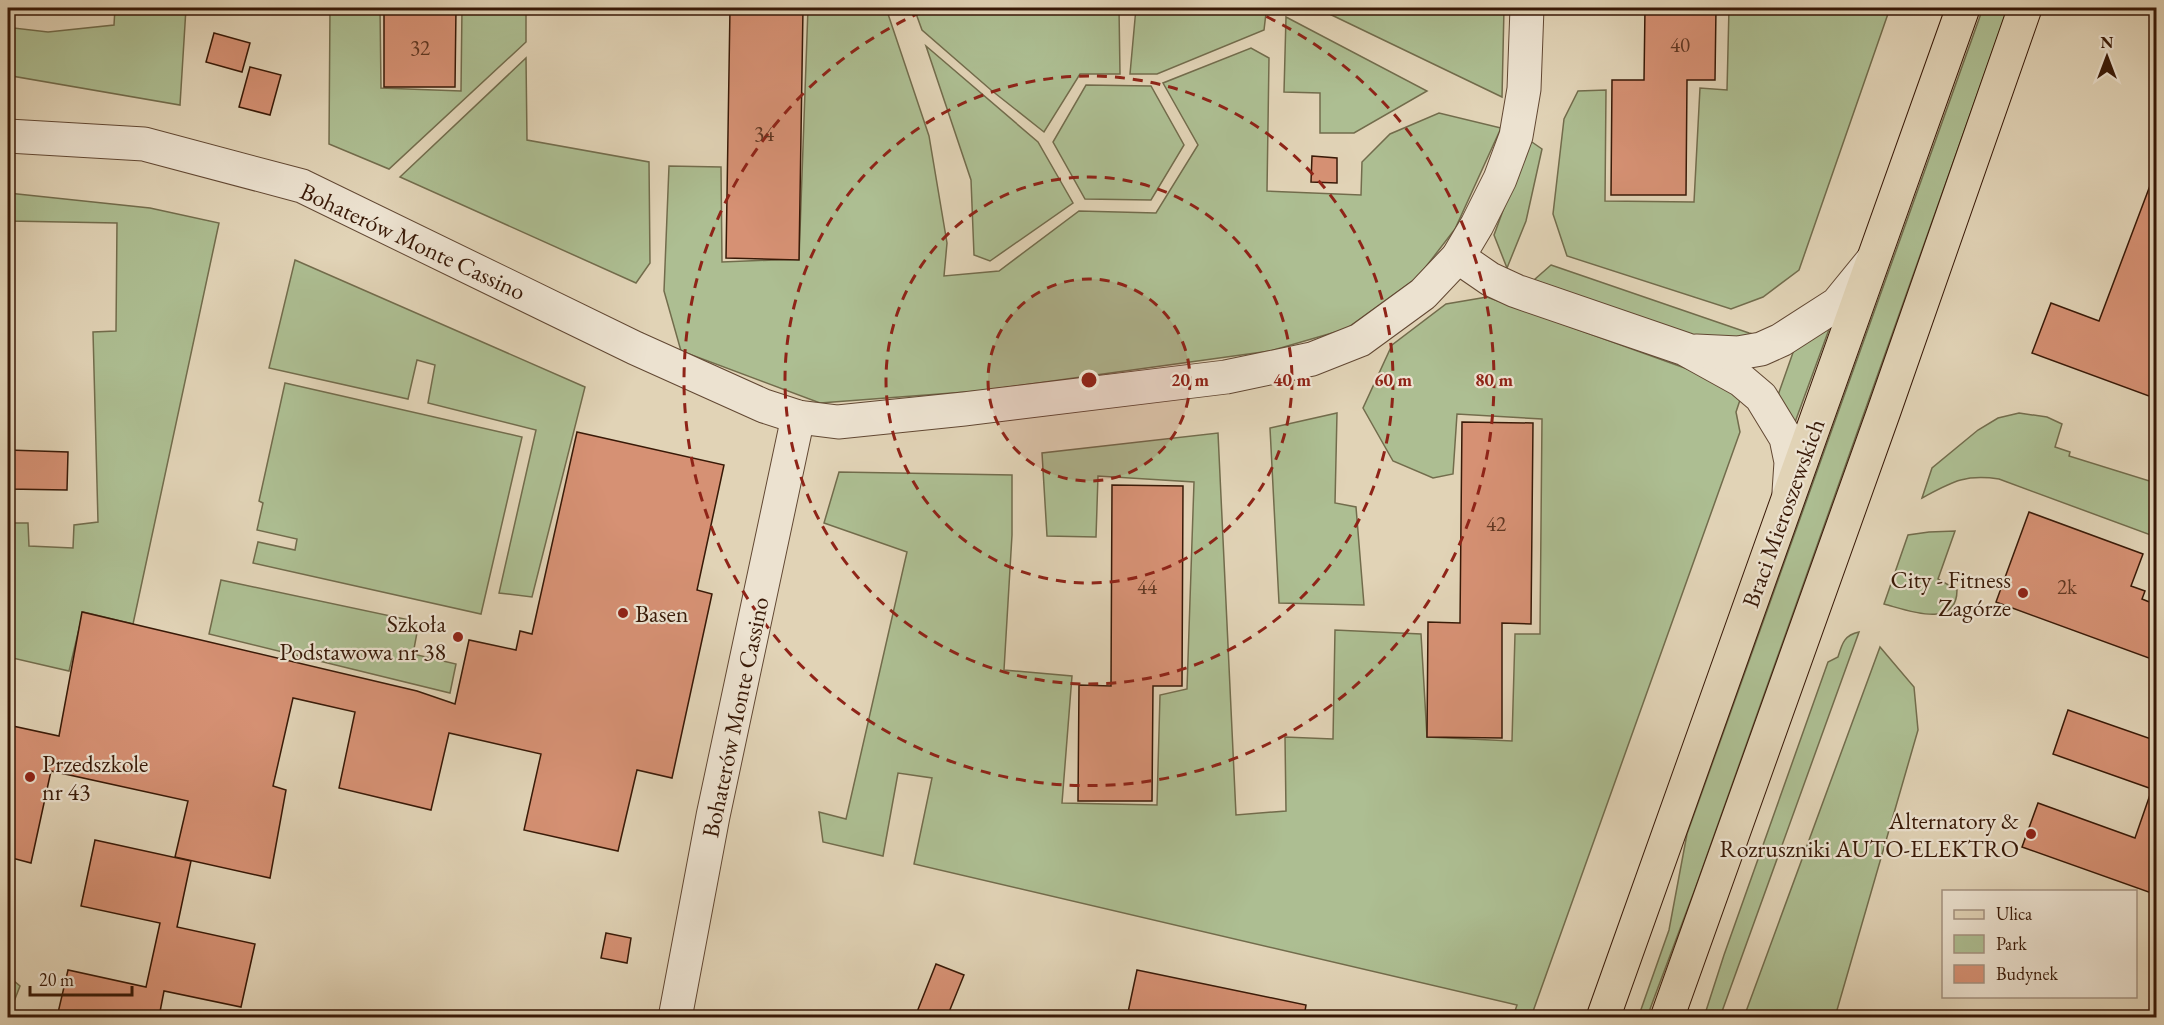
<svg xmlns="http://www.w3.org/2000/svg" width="2164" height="1025" font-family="'EB Garamond',serif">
  <rect width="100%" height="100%" fill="#e1d3b6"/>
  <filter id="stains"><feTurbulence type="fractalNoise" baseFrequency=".00333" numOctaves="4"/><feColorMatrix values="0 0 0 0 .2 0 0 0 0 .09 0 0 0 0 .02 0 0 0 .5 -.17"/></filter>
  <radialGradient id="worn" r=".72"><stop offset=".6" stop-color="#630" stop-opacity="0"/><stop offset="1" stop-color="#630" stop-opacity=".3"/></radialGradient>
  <g fill="#adbe92" stroke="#726c4c" stroke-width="1.5">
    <path d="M115 8H186L180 105 12 76 14 28 48 32 114 25Z"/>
    <path d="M330 8H380L381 88 461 91 462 8H526V42L389 169 329 144Z"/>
    <path d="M808 8H886L929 136 947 243 944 276 999 271 1079 211 1156 213 1198 145 1163 83 1251 48 1269 58 1267 191 1361 195 1362 162 1390 134 1439 113 1501 128 1455 229 1418 277 1346 329 1270 351 979 391 820 403 681 351 664 291 669 166 721 167 722 262 799 259Z"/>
    <path d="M914 8H1119L1120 74H1080L1044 132 991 90 922 30Z"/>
    <path d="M1136 8H1261L1266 13 1264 30 1157 74H1130Z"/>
    <path d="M1317 8H1504L1502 97Z"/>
    <path d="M1729 8H1890L1799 270 1763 297 1731 309 1567 256 1553 214 1564 119 1578 91 1606 90 1605 201 1694 202 1700 88 1727 90Z"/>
    <path d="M1983 8H2008L1695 889 1647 1017 1638 1018 1669 930 1687 834Z"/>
    <path d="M1286 17 1427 91 1354 133H1320V93L1284 92Z"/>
    <path d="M926 46 1038 142 1073 203 990 261 974 255 971 180Z"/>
    <path d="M526 58 527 140 649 162 650 263 636 283 400 177Z"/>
    <path d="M1086 85 1151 86 1184 145 1151 200 1085 199 1053 142Z"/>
    <path d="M1529 140 1542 149 1526 221 1507 268 1494 235Z"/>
    <path d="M8 193 150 208 219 223 133 624 83 612 69 671 8 657V523H28L29 546 73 548 74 525 98 522 93 332 116 331 117 223 8 221Z"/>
    <path d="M295 260 585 387 532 597 499 593 536 430 428 403 435 365 417 360 408 399 269 368Z"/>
    <path d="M1551 265 1749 333 1762 336 1711 342 1534 280Z"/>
    <path d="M1487 297 1721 381 1742 394 1736 412 1740 432 1531 1017H1513L1517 1005 914 864 932 778 898 773 883 856 823 842 819 812 846 819 907 552 824 523 839 472 1012 475V535L1004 670 1072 676 1062 803 1157 805 1160 695 1187 689 1194 482 1098 476 1096 537 1047 536 1042 453 1218 433 1236 815 1286 811 1285 737 1333 739 1335 630 1421 634 1427 737 1512 741 1515 634H1540L1542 419 1457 414 1453 474 1433 478 1393 461 1363 408 1392 345 1446 304Z"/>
    <path d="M1831 324 1794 425 1777 398 1796 344Z"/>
    <path d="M285 383 522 437 481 614 253 563 258 542 295 550 297 539 257 530 263 503 259 501Z"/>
    <path d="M1337 413 1335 503 1356 507 1364 605 1279 603 1270 428Z"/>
    <path d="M2019 413 2047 417 2062 424 2055 447 2070 452 2069 456 2156 483V537L1999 479C1964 474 1952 482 1922 498L1932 468 1978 430 1998 418Z"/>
    <path d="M1955 531 1938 579 1957 590C1957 630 1907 610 1884 604L1908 535 1929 532Z"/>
    <path d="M221 580 419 622 413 654 456 664 450 693 209 634Z"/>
    <path d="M1859 632 1720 1017H1704L1724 955 1828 662 1838 657C1842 644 1844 635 1859 632Z"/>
    <path d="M1880 647 1914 687 1918 730 1835 1017H1744Z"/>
    <path d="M8 976 20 986 8 1017Z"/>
  </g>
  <g fill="#d69174" stroke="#381907" stroke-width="1.5">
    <path d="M384 8H456L455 87H384Z"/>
    <path d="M730 8H803L799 260 726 258Z"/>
    <path d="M1645 8H1716L1715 80H1687L1686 195H1611L1612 80H1644Z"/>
    <path d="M214 33 250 43 242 72 206 62Z"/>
    <path d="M250 67 281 75 270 115 239 107Z"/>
    <path d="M1312 156 1337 158V183L1311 182Z"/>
    <path d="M2154 175H2157V399L2032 353 2051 303 2099 321Z"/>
    <path d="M1462 422 1533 423 1531 624 1502 623V738L1427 737 1428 622 1460 623Z"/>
    <path d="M577 432 724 465 697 590 712 594 672 778 637 770 618 851 524 830 541 754 449 733 431 810 339 788 355 712 293 698 273 786 286 790 270 878 175 857 188 801 51 771 31 863 8 857V725L59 736 82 612 417 691 455 704 469 640 516 650 520 631 532 634Z"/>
    <path d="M8 450 68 452 67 490 8 489Z"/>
    <path d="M1112 485 1183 486 1182 686H1153L1152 801H1078L1079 685 1111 686Z"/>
    <path d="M2029 512 2143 554 2131 586 2145 591 2142 599 2157 605V661L1996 602Z"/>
    <path d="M2068 710 2157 741V895L2022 847 2038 803 2135 838 2152 789 2053 754Z"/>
    <path d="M95 840 191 861 177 927 255 944 241 1007 164 991 159 1017H57L68 970 146 987 160 923 81 906Z"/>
    <path d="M606 933 631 938 627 963 601 958Z"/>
    <path d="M936 964 964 975 947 1017H915Z"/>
    <path d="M1137 970 1306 1005 1304 1017H1127Z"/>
  </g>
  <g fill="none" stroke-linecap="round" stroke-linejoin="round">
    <defs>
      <g id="minor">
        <path d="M8 136 144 144 302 186 635 348 764 406 798 417 838 422 964 409 1226 377 1312 359 1360 340 1423 294 1458 257 1477 225 1500 179 1516 136 1524 89 1527 8"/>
        <path d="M1458 257 1490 279 1516 291 1685 349 1741 380 1761 397 1786 438 1791 462 1789 492"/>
        <path d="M1696 351 1738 353 1761 349 1781 340 1837 304 1872 261"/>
        <path d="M675 1018 713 816 798 417"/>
      </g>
      <g id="major">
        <path d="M1603 1018 1963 8"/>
        <path d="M1667 1018 1884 411 2025 8"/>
      </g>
    </defs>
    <use href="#minor" stroke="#624833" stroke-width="35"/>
    <use href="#major" stroke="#381907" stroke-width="35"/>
    <use href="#minor" stroke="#ece2d0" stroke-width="33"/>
    <use href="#major" stroke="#e1d3b6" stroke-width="33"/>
  </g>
  <circle cx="1089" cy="380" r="101" fill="#8f2418" fill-opacity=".12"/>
  <g fill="none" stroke="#8f2418" stroke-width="3" stroke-dasharray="10 8">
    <circle cx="1089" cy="380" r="101"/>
    <circle cx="1089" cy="380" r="203"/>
    <circle cx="1089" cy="380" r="304"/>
    <path d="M1250 9A405 405 0 1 1 928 9"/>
  </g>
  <g fill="#8f2418" stroke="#ece2d0" stroke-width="2">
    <circle cx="2023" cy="593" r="6"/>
    <circle cx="623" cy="613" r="6"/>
    <circle cx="458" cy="637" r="6"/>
    <circle cx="30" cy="777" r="6"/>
    <circle cx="2031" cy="834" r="6"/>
  </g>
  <g text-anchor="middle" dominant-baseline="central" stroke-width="4.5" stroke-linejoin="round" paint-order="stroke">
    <g font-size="21" fill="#603722">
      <text x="1680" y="44">40</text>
      <text x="420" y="47">32</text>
      <text x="764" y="133">34</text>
      <text x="1496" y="523">42</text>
      <text x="1147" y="586">44</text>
      <text x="2067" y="586">2k</text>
    </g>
    <g font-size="24" fill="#381907" stroke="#ece2d0">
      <text transform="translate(413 241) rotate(25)">Bohaterów Monte Cassino</text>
      <text transform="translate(1783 513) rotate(-70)">Braci Mieroszewskich</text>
      <text transform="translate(735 717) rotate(-78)">Bohaterów Monte Cassino</text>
    </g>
    <g font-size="24" fill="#381907" stroke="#ece2d0" text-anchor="end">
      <text x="2011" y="579">City - Fitness<tspan x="2011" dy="28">Zagórze</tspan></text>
      <text x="635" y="613" text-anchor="start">Basen</text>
      <text x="446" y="623">Szkoła<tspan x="446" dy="28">Podstawowa nr 38</tspan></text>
      <text x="42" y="763" text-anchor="start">Przedszkole<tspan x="42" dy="28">nr 43</tspan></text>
      <text x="2019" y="820">Alternatory &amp;<tspan x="2019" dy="28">Rozruszniki AUTO-ELEKTRO</tspan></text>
    </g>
  </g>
  <circle cx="1089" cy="380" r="9" fill="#8f2418" stroke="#ece2d0" stroke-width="3"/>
  <g font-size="18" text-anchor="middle" font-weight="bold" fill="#8f2418" stroke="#ece2d0" stroke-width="4.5" stroke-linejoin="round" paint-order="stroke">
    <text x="1190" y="386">20 m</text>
    <text x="1292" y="386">40 m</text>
    <text x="1393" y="386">60 m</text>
    <text x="1494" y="386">80 m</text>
  </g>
  <rect width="2164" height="1025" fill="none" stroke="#e1d3b6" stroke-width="30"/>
  <rect x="9" y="9" width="2146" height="1007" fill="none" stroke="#381907" stroke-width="3"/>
  <rect x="15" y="15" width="2134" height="995" fill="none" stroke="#381907" stroke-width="1.5"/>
  <rect x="1942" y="890" width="195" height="108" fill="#ece2d0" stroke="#a49280" stroke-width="1.5"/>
  <rect x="1954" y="910" width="30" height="9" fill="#e1d3b6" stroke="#a49280" stroke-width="1.5"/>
  <text x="1996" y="920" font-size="18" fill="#381907">Ulica</text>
  <rect x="1954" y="935" width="30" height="18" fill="#adbe92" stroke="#a49280" stroke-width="1.5"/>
  <text x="1996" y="950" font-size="18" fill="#381907">Park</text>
  <rect x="1954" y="965" width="30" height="18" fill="#d69174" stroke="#a49280" stroke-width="1.5"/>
  <text x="1996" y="980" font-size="18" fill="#381907">Budynek</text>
  <g transform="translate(2107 57)" stroke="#ece2d0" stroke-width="4.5" paint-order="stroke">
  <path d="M0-4.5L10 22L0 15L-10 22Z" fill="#381907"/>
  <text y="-9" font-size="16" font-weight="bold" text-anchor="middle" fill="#381907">N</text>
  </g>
  <path d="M30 986v9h102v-9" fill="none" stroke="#381907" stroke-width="3"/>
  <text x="39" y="986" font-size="18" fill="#381907" stroke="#ece2d0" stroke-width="4.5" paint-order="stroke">20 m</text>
  <rect width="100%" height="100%" filter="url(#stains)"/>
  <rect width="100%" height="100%" fill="url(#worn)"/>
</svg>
